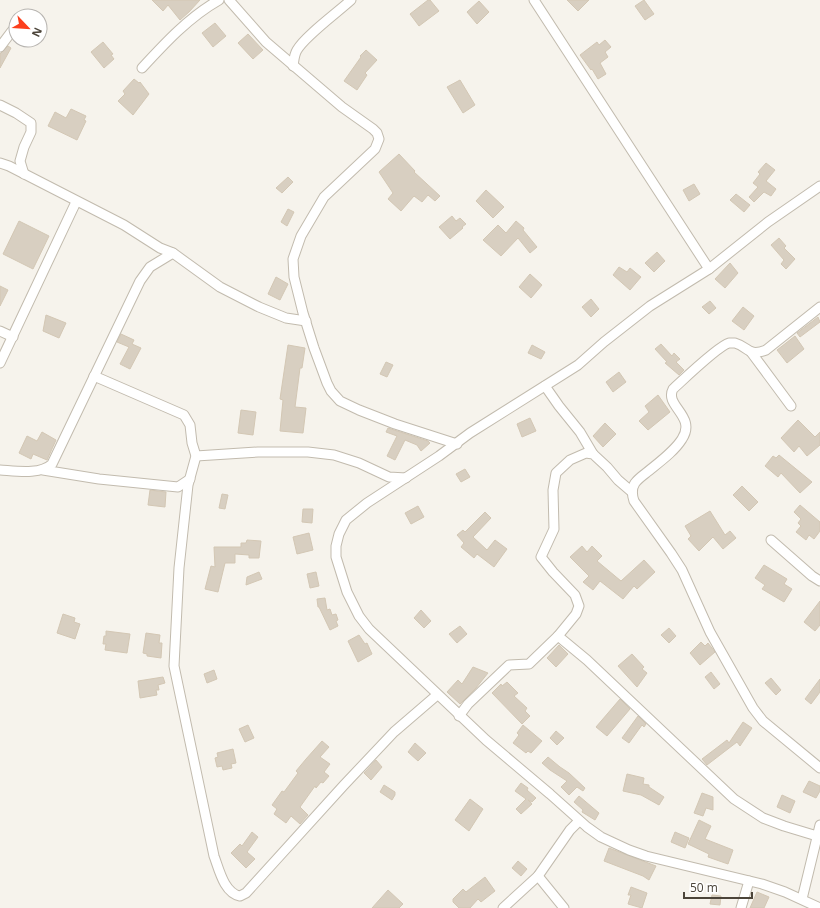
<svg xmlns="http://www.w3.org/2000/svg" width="820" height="908" font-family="'Open Sans',sans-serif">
  <rect width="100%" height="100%" fill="#f6f3ec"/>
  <g fill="#d8cfc1" stroke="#d3c7b4">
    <path d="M152 0H200L189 12 180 20 168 5 163 11Z"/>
    <path d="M428 0H430L439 11 419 26 410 14Z"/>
    <path d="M567 0H589L578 11Z"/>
    <path d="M644 0 654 14 645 20 635 6Z"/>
    <path d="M479 1 489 12 477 24 467 12Z"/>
    <path d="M215 23 226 36 213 47 202 33Z"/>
    <path d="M248 34 263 50 253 59 238 43Z"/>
    <path d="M605 40 611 47 605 52 608 57 600 63 606 74 598 79 592 69 591 70 580 55 597 42 599 45Z"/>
    <path d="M103 42 113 54 111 55 114 59 104 68 91 52Z"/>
    <path d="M8 46 11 48 0 68V54Z"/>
    <path d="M366 50 377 60 365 73 367 75 357 90 344 81 361 57 360 56Z"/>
    <path d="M134 79 139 83 140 82 149 94 133 115 118 101 125 94 123 91Z"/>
    <path d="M460 80 475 105 463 113 447 87Z"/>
    <path d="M71 109 86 116 84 120 86 121 77 140 48 126 55 112 66 118Z"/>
    <path d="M399 154 415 171 414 172 440 196 435 201 428 195 422 202 414 196 401 211 388 199 393 193 379 172Z"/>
    <path d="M766 163 775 170 766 181 776 189 771 196 764 192 754 202 749 197 758 187 753 183 760 174 758 172Z"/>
    <path d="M288 177 293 182 282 193 276 188Z"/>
    <path d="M694 184 700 194 689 201 683 190Z"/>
    <path d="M486 190 504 207 493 218 476 201Z"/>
    <path d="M736 194 750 205 744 212 730 200Z"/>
    <path d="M288 209 294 212 287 226 281 222Z"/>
    <path d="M452 216 456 221 460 218 466 224 462 227 463 228 450 239 439 227Z"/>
    <path d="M19 221 49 236 33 269 3 254Z"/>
    <path d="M516 221 524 228 523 230 537 247 530 253 518 238 501 256 483 240 498 225 506 233Z"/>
    <path d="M779 238 786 246 784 248 795 259 786 269 781 264 784 260 771 245Z"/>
    <path d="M657 252 665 261 654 272 645 263Z"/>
    <path d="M730 263 738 273 725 288 715 279Z"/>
    <path d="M619 267 627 272 630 268 641 277 630 290 613 275Z"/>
    <path d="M530 274 542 285 531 298 519 287Z"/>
    <path d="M276 277 288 284 280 300 268 294Z"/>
    <path d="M0 286 8 290 0 306Z"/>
    <path d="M591 299 599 309 591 317 582 307Z"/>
    <path d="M710 301 716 308 709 314 702 307Z"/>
    <path d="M743 307 754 316 744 330 732 321Z"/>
    <path d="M46 315 66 323 59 338 43 331Z"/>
    <path d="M818 317 820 322 800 337 797 333Z"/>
    <path d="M121 334 134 340 132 344 141 348 130 369 120 364 129 347 117 342Z"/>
    <path d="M795 336 804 349 787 363 777 350Z"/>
    <path d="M661 344 672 356 674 353 680 359 676 362 684 370 679 375 665 363 667 362 655 349Z"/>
    <path d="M288 345 305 348 302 368H300L295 407 306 408 303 433 280 431 283 400 280 399Z"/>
    <path d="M532 345 545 352 541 359 528 353Z"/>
    <path d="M386 362 393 365 387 377 380 374Z"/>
    <path d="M619 372 626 382 613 392 606 382Z"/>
    <path d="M658 395 670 412 648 430 639 421 649 412 645 406Z"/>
    <path d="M241 410 256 412 253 435 238 433Z"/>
    <path d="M530 418 536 431 522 437 517 424Z"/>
    <path d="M798 420 815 437 820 432V445L807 456 799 446 794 452 781 438Z"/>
    <path d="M605 423 616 434 603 447 593 436Z"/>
    <path d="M388 428 428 441 430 443 421 451 417 445 405 440 395 460 387 456 397 436 386 432Z"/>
    <path d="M42 432 56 440 47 460 33 454 31 459 19 453 27 436 37 441Z"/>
    <path d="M779 455 812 482 800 493 781 473 778 477 765 466 773 456 776 458Z"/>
    <path d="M465 469 470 477 461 482 456 474Z"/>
    <path d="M742 486 758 502 749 511 733 495Z"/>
    <path d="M150 490 166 492 165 507 148 505Z"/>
    <path d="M222 494 228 495 225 509 219 508Z"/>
    <path d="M800 505 820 522V531L814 539 809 535 806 540 796 532 801 526 798 523 801 519 794 512Z"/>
    <path d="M418 506 424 517 411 524 405 513Z"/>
    <path d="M303 509H313L312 523 302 522Z"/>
    <path d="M710 511 725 535 730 531 736 538 723 549 713 537 699 551 688 539 691 536 685 526Z"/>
    <path d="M485 512 491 518 473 537 487 550 495 540 507 549 494 567 477 554 474 558 461 547 464 543 457 535 463 530 465 532Z"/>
    <path d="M309 533 313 550 297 554 293 537Z"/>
    <path d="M247 540 261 541 259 558H249V555L235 554V563H225L218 592 205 589 211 566 215 567 214 547H241V543H246Z"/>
    <path d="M582 546 587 552 592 546 602 556 597 561 621 581 644 560 655 572 637 589 634 586 623 599 600 581 593 590 583 582 589 576 570 557Z"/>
    <path d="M764 565 787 579 784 584 792 589 784 602 762 589 765 585 755 578Z"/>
    <path d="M259 572 262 579 246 585 247 577Z"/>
    <path d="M316 572 319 586 310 588 307 574Z"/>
    <path d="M325 598 327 610 330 609 332 615 336 614 338 620 336 621 338 626 330 630 319 607H318L317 599Z"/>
    <path d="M820 601V625L815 631 804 622Z"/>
    <path d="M421 610 431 621 424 628 414 618Z"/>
    <path d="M63 614 75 618 74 622 80 624 75 639 57 633Z"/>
    <path d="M460 626 467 634 457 643 449 634Z"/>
    <path d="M669 628 676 636 669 643 661 635Z"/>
    <path d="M106 631 130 634 127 653 105 650 106 644H103L104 636H106Z"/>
    <path d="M146 633 160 635 159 643H162L161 658 147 656V654L143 653Z"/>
    <path d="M359 635 365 644 367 643 372 654 358 662 348 641Z"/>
    <path d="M701 642 705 646 708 643 715 652 700 665 690 653Z"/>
    <path d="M559 645 568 654 556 667 547 658Z"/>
    <path d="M632 654 644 667 642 669 647 673 637 687 618 666Z"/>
    <path d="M473 667 488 673 476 688 460 704 447 692 458 680 462 684Z"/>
    <path d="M214 670 217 679 207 683 204 674Z"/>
    <path d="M711 672 720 684 714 689 705 677Z"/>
    <path d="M163 677 165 683 158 685 159 690H156L157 695 140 698 138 681Z"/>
    <path d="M771 678 781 690 776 695 765 683Z"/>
    <path d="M820 679V692L811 704 805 699Z"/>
    <path d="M507 682 518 693 514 696 527 708 525 711 530 716 522 724 492 693 501 684 502 686Z"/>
    <path d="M620 699 630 709 607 736 596 727Z"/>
    <path d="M638 716 646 724 644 727 642 725 629 743 622 738Z"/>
    <path d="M743 722 752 728 740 746 737 742 707 765 702 759 727 740 729 743Z"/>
    <path d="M248 725 254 738 245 742 239 729Z"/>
    <path d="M523 725 542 741 531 753 528 751 526 753 513 743 519 735 517 733Z"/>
    <path d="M556 731 564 738 557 745 550 738Z"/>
    <path d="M322 741 329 747 320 757 330 764 324 772 329 776 323 783 321 782 316 788 315 786 300 807 308 815 300 824 291 816 286 823 274 814 277 809 272 805 282 791 284 792 298 773 296 771 306 759Z"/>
    <path d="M415 743 426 753 418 761 408 752Z"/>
    <path d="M233 749 236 763 231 764 232 768 223 770 222 766 217 767 215 758 218 757 217 753Z"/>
    <path d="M548 757 560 767 569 773 585 788 583 791 577 787 569 795 561 787 567 781 550 770 542 763Z"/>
    <path d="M376 760 382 767 371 780 364 773Z"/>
    <path d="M627 774 644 778 643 784 649 785V787L664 797 659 805 641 795 623 791Z"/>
    <path d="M809 781 820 786V791L816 798 803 792Z"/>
    <path d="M521 783 528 788 527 790 536 798 532 802 528 800 532 804 521 814 516 809 526 799 515 791Z"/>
    <path d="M384 785 395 792V795L392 800 380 792Z"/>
    <path d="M702 793 713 797V810L706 808 703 816 694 813Z"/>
    <path d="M782 795 795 801 790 813 777 807Z"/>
    <path d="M579 796 599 813 595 820 582 812 583 810 574 802Z"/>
    <path d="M470 799 483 809 469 831 455 820Z"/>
    <path d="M699 820 711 826 705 839 733 850 728 864 708 857 709 854 688 844Z"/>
    <path d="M252 832 258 837 247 852 255 859 246 868 231 853 240 844 242 846Z"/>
    <path d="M675 832 689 838 685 848 671 842Z"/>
    <path d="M609 848 656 866 649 880 643 876 604 861Z"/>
    <path d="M518 861 527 869 521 876 512 868Z"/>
    <path d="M485 877 495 891 481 902 478 899 470 908H459L453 902V899L463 889 466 892Z"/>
    <path d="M631 887 647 893 642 908 628 904 631 895H628Z"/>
    <path d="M388 890 403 904 399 908H372Z"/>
    <path d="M757 892 769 897 764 908H750Z"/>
    <path d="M712 895 721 896 720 905 710 904Z"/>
  </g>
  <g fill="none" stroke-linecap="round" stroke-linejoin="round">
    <defs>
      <g id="minor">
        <path d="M229 0 266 42 342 107 373 129 377 133 379 139 375 149 324 197 301 236 293 259 294 277 303 313 314 348 327 383 331 391 340 401 359 410 395 424 457 444"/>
        <path d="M534 0 709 269"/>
        <path d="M0 47 12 31"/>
        <path d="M293 66C294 60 294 55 297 50 305 36 338 12 351 0"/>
        <path d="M142 68C165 43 189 17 219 0"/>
        <path d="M0 105 16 113 31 123V132L24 147 20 161 24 174"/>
        <path d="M0 163 9 166 124 225 160 248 173 253 220 287 259 307 286 318 306 321"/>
        <path d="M820 307 766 350C748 357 749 347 735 343 733 343 730 343 729 343 718 346 683 380 673 389 664 406 697 416 682 439 674 452 658 463 646 473 642 476 638 479 635 483 631 489 632 495 634 501L671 553 682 570 710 632 753 708 763 721 820 768"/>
        <path d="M0 331 13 337"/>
        <path d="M751 352 791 406"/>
        <path d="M0 363 76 202"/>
        <path d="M94 376 184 415 190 425 192 443 196 456 188 485 179 568 174 666 214 856C219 869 224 893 240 896L246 893 344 785 394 732 437 695"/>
        <path d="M545 386 559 406 580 432 593 454"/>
        <path d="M196 456 258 452H308L334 455 359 463 389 477 406 478"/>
        <path d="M0 470C16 471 40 475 52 464L140 281 150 267 173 253"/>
        <path d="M43 470 99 479 178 487 190 479"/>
        <path d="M771 540 812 576 820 581"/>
        <path d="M558 636 587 660 734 799 763 818 784 826 817 836"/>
        <path d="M459 716 468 704 509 665 529 664 558 636 576 614 579 606 575 595 553 572 541 557 554 529 553 490 556 473 570 460 586 453 593 454 607 467 618 480 632 492"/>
        <path d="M538 876 564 908"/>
        <path d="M802 899 820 825"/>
        <path d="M503 908 538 876 570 830 579 821"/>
        <path d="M741 908 749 881"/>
        <path d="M820 908 785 892 762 884 646 856 629 850 601 837 587 827 550 794 486 740 369 629 359 616 347 592 336 557V546L339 534 346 520 367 503 439 456 470 433 578 365 604 342 650 306 709 269 768 222 820 186"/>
      </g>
    </defs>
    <use href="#minor" stroke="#c2bbae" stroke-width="11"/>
    <use href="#minor" stroke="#fff" stroke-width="9"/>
  </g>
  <g transform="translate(28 28) rotate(115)"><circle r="19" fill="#ffffff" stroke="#b7b4b0"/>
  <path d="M0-3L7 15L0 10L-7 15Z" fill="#fc3f1d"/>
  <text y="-6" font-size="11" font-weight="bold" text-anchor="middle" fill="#4b4439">N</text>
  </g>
  <path d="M684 892v6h68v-6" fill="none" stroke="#4b4439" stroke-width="2"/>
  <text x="690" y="892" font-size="12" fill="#4b4439" stroke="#ffffff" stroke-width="3" paint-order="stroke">50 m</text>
</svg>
